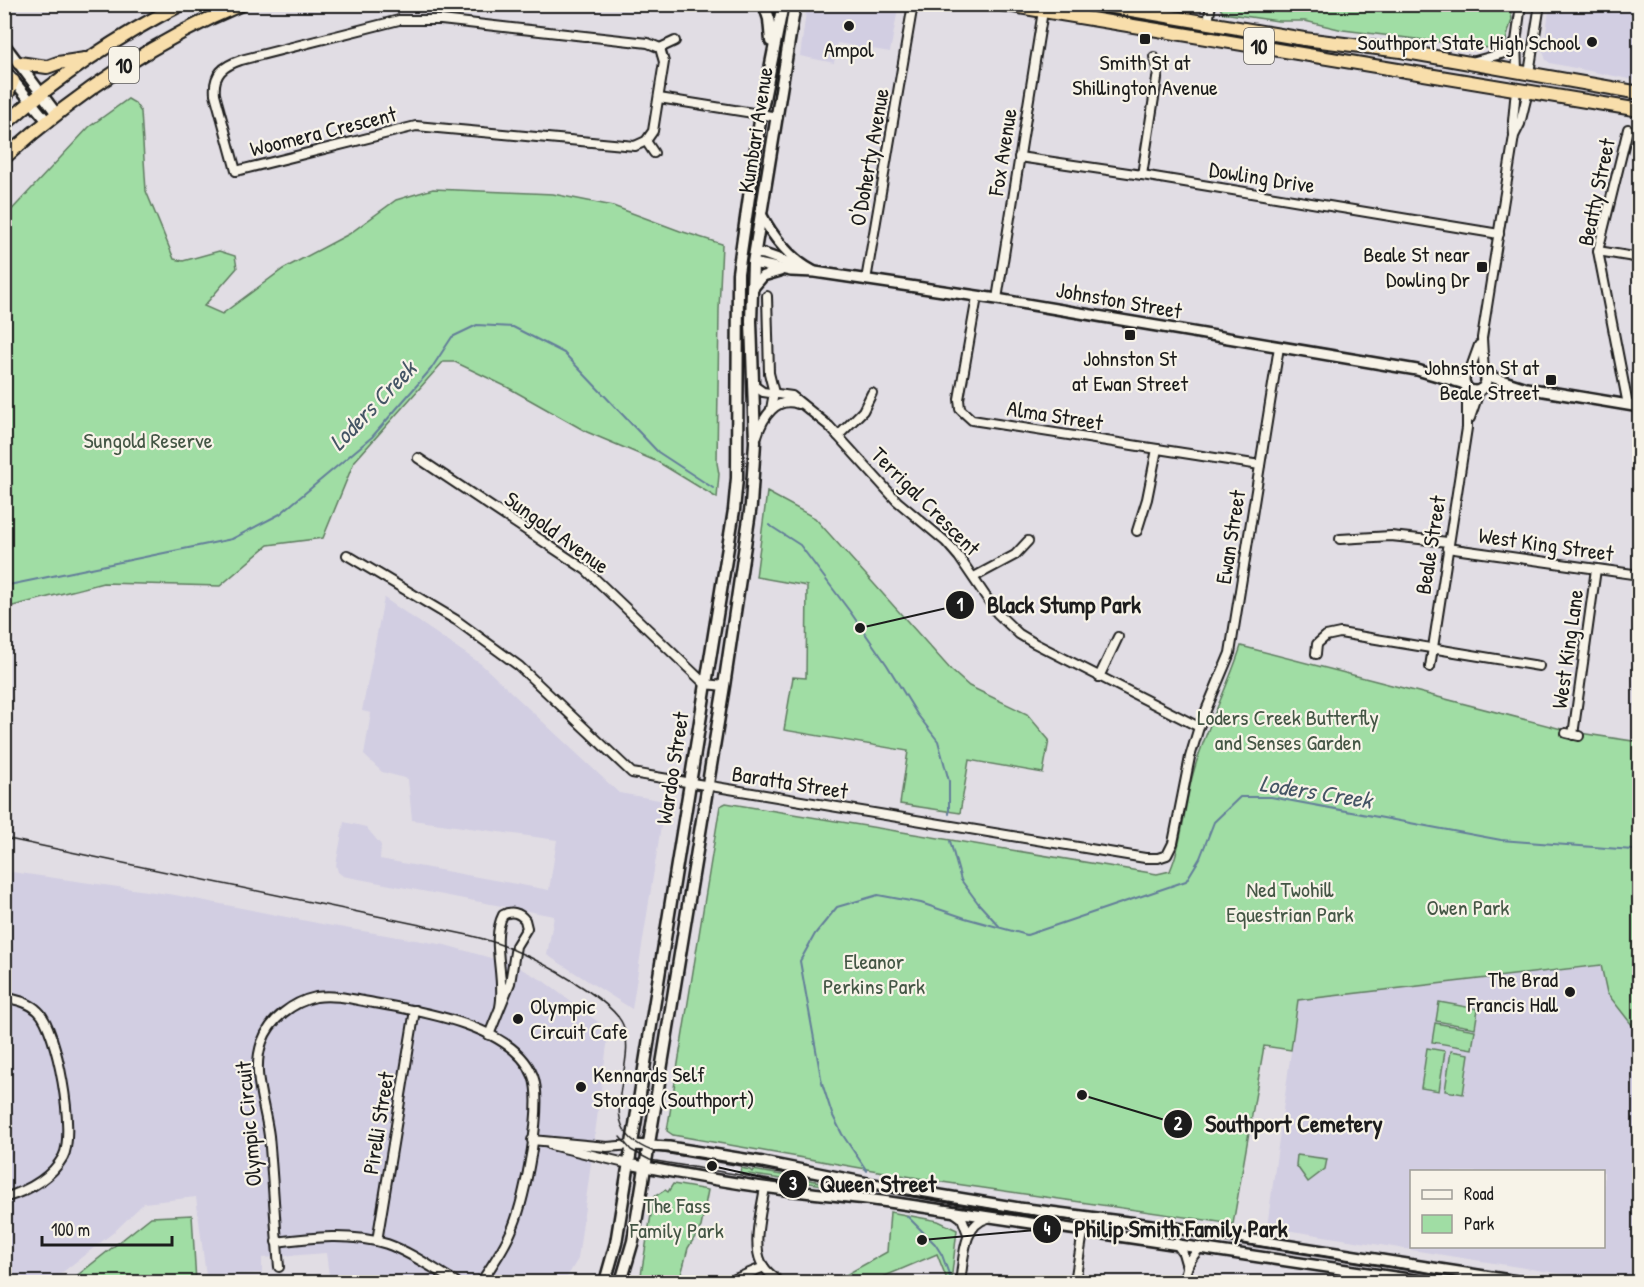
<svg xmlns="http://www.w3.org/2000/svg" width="1644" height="1287" font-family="'Patrick Hand',sans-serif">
  <rect width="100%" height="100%" fill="#e1dde4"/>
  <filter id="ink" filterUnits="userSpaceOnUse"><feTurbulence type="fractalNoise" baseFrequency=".0167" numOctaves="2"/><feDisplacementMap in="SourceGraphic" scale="12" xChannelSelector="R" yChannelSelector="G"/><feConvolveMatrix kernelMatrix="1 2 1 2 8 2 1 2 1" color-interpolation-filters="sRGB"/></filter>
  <g filter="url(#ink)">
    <g fill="#d2cee2" fill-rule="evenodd">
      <path d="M807 5H897L898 9 890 52 837 43 834 63 800 56Z"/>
      <path d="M1550 5H1639V81L1550 63 1546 60 1543 51Z"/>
      <path d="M384 598 481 664 619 793 665 801 632 1009 547 955 554 916 343 876 338 872 336 865 344 822 366 827 381 845 380 859 549 890 557 840 412 820 408 779 382 772 364 755 371 713 362 711Z"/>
      <path d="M5 871 175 895 327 925 445 945 512 964 542 980 609 1030 578 1259 564 1282H330L326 1253 262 1258V1273L206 1276 196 1197 144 1203 114 1232 50 1282H5Z"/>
      <path d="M1601 965 1607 993 1636 1030 1639 1046V1282H1613L1267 1227 1298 1000ZM1412 1172H1604V1246H1412Z"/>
    </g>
    <g fill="#a0dda4" stroke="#5e7c60" stroke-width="1.5">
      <path d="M1220 5H1509L1512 19 1505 44 1489 48 1343 30 1305 21H1278L1223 13 1220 8Z"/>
      <path d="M128 99 135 103 141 112 146 191 174 259 183 261 219 251 235 256 237 268 204 306 222 314 283 269 349 234 396 200 433 189 553 194 613 206 680 231 722 244 719 310 717 463 719 474 717 498 658 462 587 432 507 387 455 362H443L354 462 323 538 268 545 220 586 103 583 5 608V217L89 127Z"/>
      <path d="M767 492 815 518 951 670 969 686 1027 714 1049 740 1043 773 969 760 960 813 900 804 908 751 784 730 793 677 806 678 807 586 756 577Z"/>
      <path d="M1241 646 1573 732 1639 742V1046L1636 1030 1607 993 1601 965 1298 1000 1291 1050 1264 1046 1233 1224 935 1181 673 1135 667 1131 720 806 726 803 1157 874 1170 871C1184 838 1184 802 1195 767 1207 726 1228 687 1241 646Z"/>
      <path d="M1439 1002 1478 1009 1475 1028 1436 1021Z"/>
      <path d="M1435 1023 1475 1030 1472 1049 1432 1042Z"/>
      <path d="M1427 1048 1445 1051 1439 1091 1421 1088Z"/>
      <path d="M1451 1051 1469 1054 1463 1094 1445 1091Z"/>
      <path d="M1297 1155 1327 1159 1325 1169 1308 1182 1296 1165Z"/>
      <path d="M741 1168 750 1170 752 1172 753 1170 837 1185V1187L740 1173Z"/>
      <path d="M673 1184 708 1190 701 1227 688 1248 680 1279 641 1275 654 1197 665 1190 668 1192Z"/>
      <path d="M890 1212 938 1221 957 1230 951 1282H948L937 1254 871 1282H833L887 1252Z"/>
      <path d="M192 1215 196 1282H69L151 1217Z"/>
    </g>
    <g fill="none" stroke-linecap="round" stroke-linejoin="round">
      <g stroke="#637e99" stroke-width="2">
        <path d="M769 525 800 545 851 613 887 665 917 714 938 741 949 781V814"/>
        <path d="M4 586 232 539 280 514 372 437 431 369 452 337 477 325 513 327 564 353 658 452 713 488"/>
        <path d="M950 841 961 880 978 903 1000 927"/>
        <path d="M867 1171 842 1134 832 1114 822 1083 800 961 815 934 837 907 878 895 921 903 965 918 1027 935 1186 881 1200 858 1214 822 1240 797H1271L1501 840 1633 850 1640 849"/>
        <path d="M907 1216 935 1244 942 1255 950 1277"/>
      </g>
      <defs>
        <g id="minor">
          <path d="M399 20H441L648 43 660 48 664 62 653 131 646 141 635 146 416 126 236 171 215 94C213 74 223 66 241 60Z"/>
          <path d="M1208 23 1211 4"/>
          <path d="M660 48 675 41"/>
          <path d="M1475 61 1505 53 1516 42"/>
          <path d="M1517 70 1516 42 1521 4"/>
          <path d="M1529 73 1540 4"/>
          <path d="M659 98 778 117"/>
          <path d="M1628 129 1598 251 1628 405"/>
          <path d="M1514 135 1513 121 1516 89"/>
          <path d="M646 141 654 153"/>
          <path d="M1019 157 1142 175 1499 234"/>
          <path d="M1142 175 1158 72 1154 57"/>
          <path d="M1598 251 1640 258"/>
          <path d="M866 280 913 4"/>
          <path d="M767 296 769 373 774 393 771 409"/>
          <path d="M977 297 959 399 960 409 972 420 1260 465"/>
          <path d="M997 299 1043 11"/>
          <path d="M1470 370 1479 345"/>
          <path d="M1484 373 1482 338 1514 136 1520 124 1528 91"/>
          <path d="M753 385 763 392 792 396 829 426 897 501 946 542 959 557 997 613 1019 634 1034 643 1199 727"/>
          <path d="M1470 418 1480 389"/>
          <path d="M757 436C763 417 776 396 798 404"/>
          <path d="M838 436 863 411 872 393"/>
          <path d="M418 458 586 570 705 684 724 686"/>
          <path d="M1137 531 1147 499 1157 449"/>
          <path d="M1340 539 1391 536 1448 542"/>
          <path d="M1447 548 1640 575"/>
          <path d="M347 555 456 620 519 666 632 773 1145 858H1158L1167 855 1173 843 1190 757 1199 727 1230 653 1279 347"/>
          <path d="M974 577 1015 555 1028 541"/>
          <path d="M1316 654 1317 644 1326 636 1340 633 1539 666"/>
          <path d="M1430 667 1467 428V387"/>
          <path d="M1099 677 1118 637"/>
          <path d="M1566 733 1579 736"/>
          <path d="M1573 735 1596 569"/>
          <path d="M4 997C16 1000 29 1002 38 1011 57 1028 76 1134 63 1157 51 1178 27 1191 4 1198"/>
          <path d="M489 1035 510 983 516 946 527 928 525 920C520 913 511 910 503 915 490 940 506 979 500 1007"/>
          <path d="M532 1140 607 1147 632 1145"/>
          <path d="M551 1145 629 1164"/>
          <path d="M765 1187C762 1208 752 1243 761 1262 765 1271 773 1277 780 1282"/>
          <path d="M955 1213 962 1218 968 1234"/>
          <path d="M377 1241 415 1010"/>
          <path d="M276 1242C312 1237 352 1233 387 1244 412 1253 434 1269 456 1282"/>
          <path d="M1176 1243 1183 1253 1187 1267"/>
          <path d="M279 1267C275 1223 273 1179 269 1136 265 1104 251 1073 262 1042 270 1019 293 1002 316 997 335 994 356 1000 374 1003 421 1011 514 1026 533 1076 544 1105 525 1198 513 1227 505 1247 493 1264 481 1282"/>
          <path d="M735 1279 764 1267"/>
          <path d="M960 1282C964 1261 962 1224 988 1218"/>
          <path d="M1075 1282 1083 1232"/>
          <path d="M1184 1282C1186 1267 1190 1258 1201 1247"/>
        </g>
        <g id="tertiary">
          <path d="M4 44 56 113"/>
          <path d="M4 69 47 121"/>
          <path d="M761 214C772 236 791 260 813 271"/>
          <path d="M755 253 764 254 801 267"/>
          <path d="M753 263 791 271 815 272 997 299 1417 370 1465 384"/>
          <path d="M752 289 763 276 780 271"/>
          <circle cx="1475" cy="380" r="11"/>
          <path d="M1440 372 1467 373"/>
          <path d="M1485 375 1526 388 1640 407"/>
          <path d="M632 1145 669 1147 763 1162 873 1184 1019 1208 1183 1229 1523 1282"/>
          <path d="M629 1164C673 1172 718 1181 763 1187 805 1193 847 1196 889 1202 1069 1228 1249 1254 1428 1282"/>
        </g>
        <g id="secondary">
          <path d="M764 4 769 19 771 41"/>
          <path d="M605 1282 616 1243 734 510 737 478 738 273 761 114 783 4"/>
          <path d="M621 1282 633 1241 724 686 751 505 755 442 751 321 753 263 795 4"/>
        </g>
        <g id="trunk">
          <path d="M1001 4 1640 110"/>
          <path d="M1096 4 1304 39 1401 51 1640 93"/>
          <path d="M19 63 47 67 58 63 85 59"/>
          <path d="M4 102 13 81"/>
          <path d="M4 125C58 77 118 36 182 4"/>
          <path d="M4 158C76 94 153 41 242 4"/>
        </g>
      </defs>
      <use href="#minor" stroke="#1c1c1c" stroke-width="12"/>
      <use href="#tertiary" stroke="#1c1c1c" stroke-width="14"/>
      <use href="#secondary" stroke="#1c1c1c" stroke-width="15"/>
      <use href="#trunk" stroke="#1c1c1c" stroke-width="16"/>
      <use href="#minor" stroke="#f7f3e8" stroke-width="8"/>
      <use href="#tertiary" stroke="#f7f3e8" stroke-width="9"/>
      <use href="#secondary" stroke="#f7f3e8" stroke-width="10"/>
      <use href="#trunk" stroke="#f8deab" stroke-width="12"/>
      <g stroke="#1c1c1c" stroke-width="1.5">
        <path d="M4 838 468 935C485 939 501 944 516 951 542 962 613 1000 623 1025 640 1068 588 1127 652 1151L1025 1214 1216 1239 1490 1282"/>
        <path d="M620 1137 631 1150 650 1160 807 1186"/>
      </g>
    </g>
  </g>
  <g fill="#1c1c1c" stroke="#f7f3e8" stroke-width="2">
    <circle cx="849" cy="26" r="6"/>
    <rect x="1139" y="33" width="12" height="12" rx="3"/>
    <circle cx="1592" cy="42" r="6"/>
    <rect x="1476" y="261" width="12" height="12" rx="3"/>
    <rect x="1124" y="329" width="12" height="12" rx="3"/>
    <rect x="1545" y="374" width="12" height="12" rx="3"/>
    <circle cx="1570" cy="992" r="6"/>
    <circle cx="518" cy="1019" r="6"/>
    <circle cx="581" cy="1087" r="6"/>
  </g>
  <g text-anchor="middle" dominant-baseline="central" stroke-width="4.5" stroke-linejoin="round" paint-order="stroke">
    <g fill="#f7f3e8" stroke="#5e5c59" stroke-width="1.5">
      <rect x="1244" y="28" width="30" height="36" rx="4.5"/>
      <rect x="109" y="47" width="30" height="36" rx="4.5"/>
    </g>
    <g font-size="21" font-weight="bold" fill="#1c1c1c">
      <text x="1259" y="46">10</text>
      <text x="124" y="65">10</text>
    </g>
    <g font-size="22" fill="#1c1c1c" stroke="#f7f3e8" text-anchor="end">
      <text x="1580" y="42">Southport State High School</text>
      <text x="849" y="49" text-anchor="middle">Ampol</text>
      <text x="1145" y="62" text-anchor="middle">Smith St at<tspan x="1145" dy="25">Shillington Avenue</tspan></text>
      <text x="1470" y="254">Beale St near<tspan x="1470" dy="25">Dowling Dr</tspan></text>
      <text x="1130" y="358" text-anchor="middle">Johnston St<tspan x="1130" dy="25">at Ewan Street</tspan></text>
      <text x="1539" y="367">Johnston St at<tspan x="1539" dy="25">Beale Street</tspan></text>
      <text x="1558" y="979">The Brad<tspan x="1558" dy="25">Francis Hall</tspan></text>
      <text x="530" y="1006" text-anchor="start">Olympic<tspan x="530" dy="25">Circuit Cafe</tspan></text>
      <text x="593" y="1074" text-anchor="start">Kennards Self<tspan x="593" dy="25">Storage (Southport)</tspan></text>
    </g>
    <g font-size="22" fill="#1c1c1c" stroke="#f7f3e8">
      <text transform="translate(755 130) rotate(-81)">Kumbari Avenue</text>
      <text transform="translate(323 131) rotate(-14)">Woomera Crescent</text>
      <text transform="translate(1002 152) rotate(-81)">Fox Avenue</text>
      <text transform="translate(869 157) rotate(-80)">O'Doherty Avenue</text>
      <text transform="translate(1262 177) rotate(9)">Dowling Drive</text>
      <text transform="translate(1596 192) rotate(-78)">Beatty Street</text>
      <text transform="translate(1119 300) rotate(10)">Johnston Street</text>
      <text transform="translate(1055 415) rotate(9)">Alma Street</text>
      <text transform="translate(926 501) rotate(45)">Terrigal Crescent</text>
      <text transform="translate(557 532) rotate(36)">Sungold Avenue</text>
      <text transform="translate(1230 537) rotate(-81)">Ewan Street</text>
      <text transform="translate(1546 544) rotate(8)">West King Street</text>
      <text transform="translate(1430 545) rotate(-81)">Beale Street</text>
      <text transform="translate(1567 649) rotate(-82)">West King Lane</text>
      <text transform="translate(672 768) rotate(-81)">Wardoo Street</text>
      <text transform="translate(790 782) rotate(9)">Baratta Street</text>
      <text transform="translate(378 1123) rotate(-81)">Pirelli Street</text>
      <text transform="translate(248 1124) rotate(-95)">Olympic Circuit</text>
    </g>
    <g font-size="22" fill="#445645" stroke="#f7f3e8">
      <text x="148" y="440">Sungold Reserve</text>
      <text x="1288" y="717">Loders Creek Butterfly<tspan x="1288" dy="25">and Senses Garden</tspan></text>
      <text x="1290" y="889">Ned Twohill<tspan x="1290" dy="25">Equestrian Park</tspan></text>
      <text x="1468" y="907">Owen Park</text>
      <text x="874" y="961">Eleanor<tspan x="874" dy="25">Perkins Park</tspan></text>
      <text x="677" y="1205">The Fass<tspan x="677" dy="25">Family Park</tspan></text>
    </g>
    <g font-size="24" font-style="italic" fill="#455565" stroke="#f7f3e8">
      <text transform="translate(372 405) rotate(-46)">Loders Creek</text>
      <text transform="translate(1316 791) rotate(9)">Loders Creek</text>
    </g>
  </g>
  <path fill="none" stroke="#1c1c1c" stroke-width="2" d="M860 628L960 605M1082 1095L1178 1124M712 1166L793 1184M922 1240L1047 1229"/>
  <g fill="#1c1c1c" stroke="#f7f3e8" stroke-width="2">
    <circle cx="860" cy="628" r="6"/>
    <circle cx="1082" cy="1095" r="6"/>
    <circle cx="712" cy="1166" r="6"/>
    <circle cx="922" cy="1240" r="6"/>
    <circle cx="960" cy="605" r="15"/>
    <circle cx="1178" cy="1124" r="15"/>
    <circle cx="793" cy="1184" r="15"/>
    <circle cx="1047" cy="1229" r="15"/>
  </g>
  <g font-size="18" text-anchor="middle" font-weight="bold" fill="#fff">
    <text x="960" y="611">1</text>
    <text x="1178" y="1130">2</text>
    <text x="793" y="1190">3</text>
    <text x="1047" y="1235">4</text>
  </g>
  <g font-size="24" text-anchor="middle" font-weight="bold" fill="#1c1c1c" stroke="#f7f3e8" stroke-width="4.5" stroke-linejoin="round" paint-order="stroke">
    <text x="1064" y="613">Black Stump Park</text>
    <text x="1294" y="1132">Southport Cemetery</text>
    <text x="878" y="1192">Queen Street</text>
    <text x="1181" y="1237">Philip Smith Family Park</text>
  </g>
  <rect width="1644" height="1287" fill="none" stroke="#f7f3e8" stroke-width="24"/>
  <rect x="12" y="12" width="1620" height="1263" fill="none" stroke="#1c1c1c" stroke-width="2" filter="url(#ink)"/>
  <rect x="1410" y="1170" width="195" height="78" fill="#f7f3e8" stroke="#9f9d96" stroke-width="1.5"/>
  <rect x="1422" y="1190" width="30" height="9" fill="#f7f3e8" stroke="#9f9d96" stroke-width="1.5"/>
  <text x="1464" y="1200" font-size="18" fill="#1c1c1c">Road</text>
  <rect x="1422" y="1215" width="30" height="18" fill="#a0dda4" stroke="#9f9d96" stroke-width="1.5"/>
  <text x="1464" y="1230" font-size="18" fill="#1c1c1c">Park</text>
  <path d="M42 1236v9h130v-9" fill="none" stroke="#1c1c1c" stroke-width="3"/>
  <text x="51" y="1236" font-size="18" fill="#1c1c1c" stroke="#f7f3e8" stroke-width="4.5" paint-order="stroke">100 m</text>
</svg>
